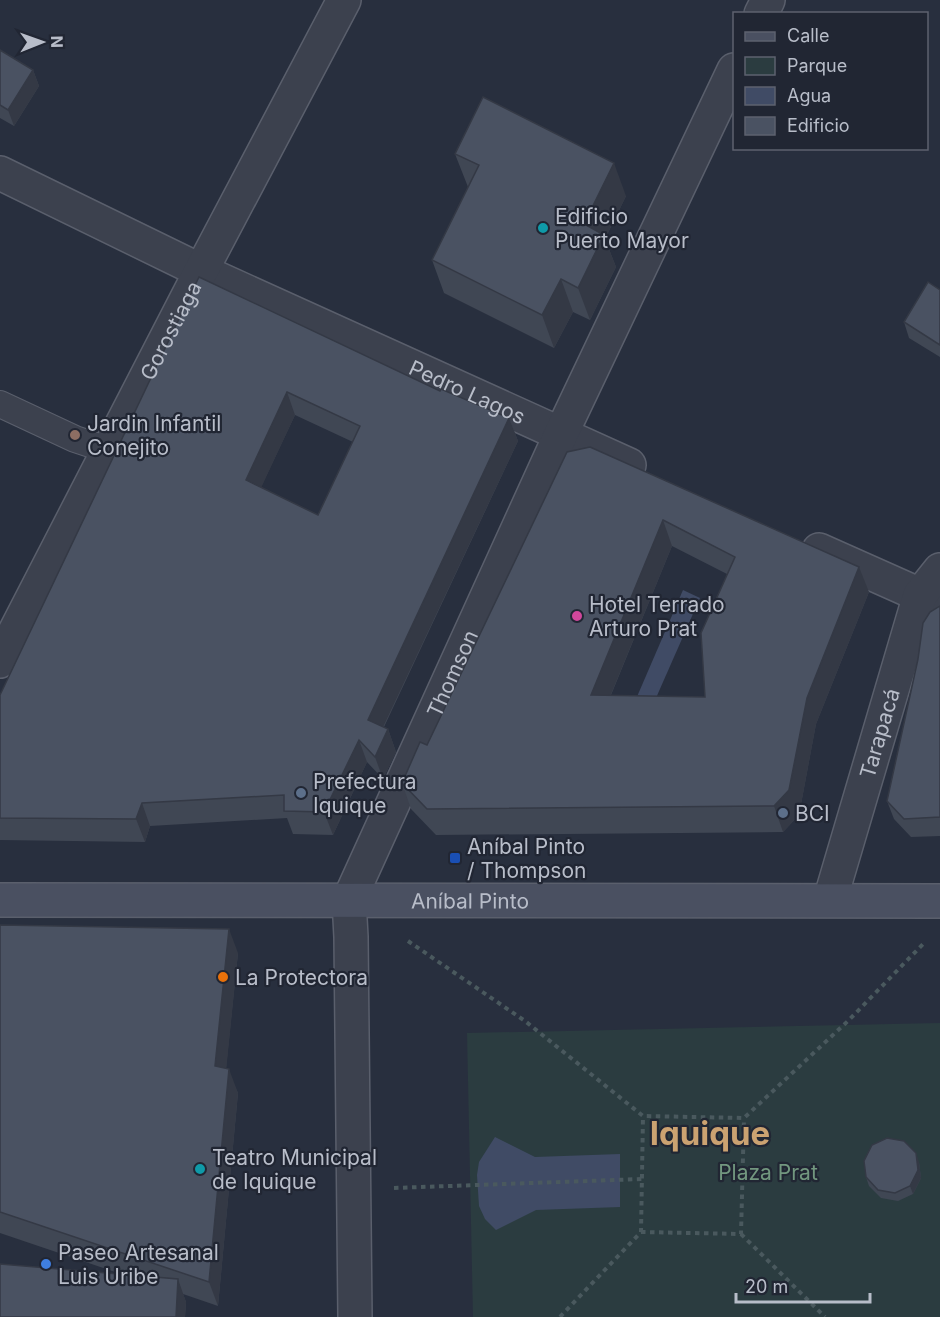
<svg xmlns="http://www.w3.org/2000/svg" width="940" height="1317" font-family="Inter,sans-serif">
  <rect width="100%" height="100%" fill="#282f3e"/>
  <path fill="#2b3c40" d="M940 1023V1317H473L467 1033Z"/>
  <g fill="#404b65">
    <path d="M683 590 700 598 652 707 636 699Z"/>
    <path d="M495 1137 535 1157 620 1154V1207L536 1210 496 1230 485 1219 479 1206 477 1175 479 1162Z"/>
  </g>
  <g fill="none" stroke-linecap="round" stroke-linejoin="round">
    <defs>
      <path id="lane" d="M0 404 75 439 108 450"/>
      <g id="street">
        <path d="M761 14 768 0"/>
        <path id="s1" d="M0 173 201 271 629 465"/>
        <path d="M819 550 920 595 940 597"/>
        <path id="s2" d="M0 661 201 271 344 0"/>
        <path id="s3" d="M830 900 920 595 940 570"/>
        <path id="s4" d="M355 1317 351 937 349 900 561 434 734 70"/>
      </g>
      <g id="secondary">
        <path id="s5" d="M0 900 940 901"/>
      </g>
    </defs>
    <use href="#lane" stroke="#5a5f6c" stroke-width="28"/>
    <use href="#street" stroke="#5a5f6c" stroke-width="36"/>
    <use href="#secondary" stroke="#5a5f6c" stroke-width="36"/>
    <g stroke="#4a595e" stroke-width="4" stroke-dasharray="4.5 4.5" stroke-linecap="butt">
      <path d="M408 941 525 1021 643 1116 744 1118 849 1020 925 942"/>
      <path d="M394 1188 642 1179"/>
      <path d="M641 1232 741 1234 744 1118"/>
      <path d="M741 1234 825 1317"/>
      <path d="M560 1317 641 1232 643 1116"/>
    </g>
    <use href="#lane" stroke="#3c414e" stroke-width="26"/>
    <use href="#street" stroke="#3c414e" stroke-width="33"/>
    <use href="#secondary" stroke="#4a5061" stroke-width="33"/>
  </g>
  <g fill="#404754" fill-rule="evenodd">
    <path d="M0 50 33 70 39 86 14 126 0 118Z"/>
    <path d="M455 154 626 196 605 239 616 267 590 320 573 312 554 348 444 293 432 260 468 187Z"/>
    <path d="M199 277 440 391 509 418 518 441 384 727 388 729 396 752 383 779 367 762 333 835 293 834 287 818 150 826 145 842 0 840V695ZM295 415 353 442 318 515 261 487Z"/>
    <path d="M940 290V357L909 338 904 322Z"/>
    <path d="M567 452 869 592 816 724 799 815 783 832 436 835 411 809 402 783 427 745ZM672 546 727 574 705 697 611 695Z"/>
    <path d="M940 606V836L911 837 894 819 887 801Z"/>
    <path d="M0 925 238 953 226 1068 238 1093 218 1306 183 1294 186 1302 185 1317H0L124 1275 0 1233Z"/>
    <path d="M919 1162 921 1178 913 1194 898 1201 881 1198 869 1186 866 1177Z"/>
  </g>
  <g fill="#343945">
    <path d="M33 70 39 86 14 126 8 110Z"/>
    <path d="M614 163 626 196 605 239 616 267 590 320 578 288 584 224Z"/>
    <path d="M561 279 573 312 554 348 542 315Z"/>
    <path d="M287 392 295 415 254 503 246 480Z"/>
    <path d="M509 418 518 441 376 742 368 720Z"/>
    <path d="M663 520 672 546 600 721 591 695Z"/>
    <path d="M859 567 869 592 816 724 799 815 783 832 774 806 807 698Z"/>
    <path d="M388 729 396 752 383 779 375 757Z"/>
    <path d="M359 740 367 762 333 835 324 812Z"/>
    <path d="M142 803 150 826 145 842 136 819Z"/>
    <path d="M229 929 238 953 224 1091 215 1066Z"/>
    <path d="M229 1069 238 1093 218 1306 209 1282Z"/>
    <path d="M916 1153 919 1162 921 1178 913 1194 910 1186Z"/>
    <path d="M178 1279 186 1302 185 1317H176Z"/>
  </g>
  <g fill="#4a5262" stroke="#343945" stroke-width="1.5" fill-rule="evenodd">
    <path d="M0 50 33 70 8 110 0 105Z"/>
    <path d="M483 97 614 163 584 224 604 235 578 288 561 279 542 315 432 260 479 165 455 154Z"/>
    <path d="M199 277 440 391 441 389 509 418 368 720 388 729 375 757 359 740 324 812 284 811V795L142 803 136 819 0 818V695ZM287 392 360 426 318 515 246 480Z"/>
    <path d="M928 282 940 290V345L904 322Z"/>
    <path d="M590 447 859 567 807 698 789 790 774 806 427 809 402 783 420 742 427 745 567 452ZM663 520 735 557 701 633 705 697 591 695Z"/>
    <path d="M940 606V817L904 819 887 801 918 659 923 623 930 612Z"/>
    <path d="M0 925 229 929 215 1066 229 1069 209 1282 0 1212Z"/>
    <path d="M887 1138 904 1141 916 1153 918 1170 910 1186 895 1193 878 1190 866 1177 864 1161 872 1145Z"/>
    <path d="M0 1264 178 1279 176 1317H0Z"/>
  </g>
  <g fill="#0f9aa8" stroke="#212633" stroke-width="2">
    <circle cx="543" cy="228" r="6"/>
    <circle cx="200" cy="1169" r="6"/>
  </g>
  <circle fill="#8d6e63" stroke="#212633" stroke-width="2" cx="75" cy="435" r="6"/>
  <circle fill="#d1479c" stroke="#212633" stroke-width="2" cx="577" cy="616" r="6"/>
  <g fill="#5c6f8a" stroke="#212633" stroke-width="2">
    <circle cx="301" cy="793" r="6"/>
    <circle cx="783" cy="813" r="6"/>
  </g>
  <rect fill="#1a4fb4" stroke="#212633" stroke-width="2" x="449" y="852" width="12" height="12" rx="3"/>
  <circle fill="#e8710a" stroke="#212633" stroke-width="2" cx="223" cy="977" r="6"/>
  <circle fill="#3f7fe0" stroke="#212633" stroke-width="2" cx="46" cy="1264" r="6"/>
  <g text-anchor="middle" dominant-baseline="central" stroke-width="4.5" stroke-linejoin="round" paint-order="stroke">
    <g font-size="21" fill="#b8bdc9" stroke="#212633" text-anchor="start">
      <text x="555" y="216">Edificio<tspan x="555" dy="24">Puerto Mayor</tspan></text>
      <text x="87" y="423">Jardin Infantil<tspan x="87" dy="24">Conejito</tspan></text>
      <text x="589" y="604">Hotel Terrado<tspan x="589" dy="24">Arturo Prat</tspan></text>
      <text x="313" y="781">Prefectura<tspan x="313" dy="24">Iquique</tspan></text>
      <text x="795" y="813">BCI</text>
      <text x="467" y="846">Aníbal Pinto<tspan x="467" dy="24">/ Thompson</tspan></text>
      <text x="235" y="977">La Protectora</text>
      <text x="212" y="1157">Teatro Municipal<tspan x="212" dy="24">de Iquique</tspan></text>
      <text x="58" y="1252">Paseo Artesanal<tspan x="58" dy="24">Luis Uribe</tspan></text>
    </g>
    <g font-size="21" fill="#b8bdc9" stroke="#212633">
      <text stroke="none"><textPath href="#s2" startOffset="372">Gorostiaga</textPath></text>
      <text stroke="none"><textPath href="#s1" startOffset="516">Pedro Lagos</textPath></text>
      <text stroke="none"><textPath href="#s4" startOffset="666">Thomson</textPath></text>
      <text stroke="none"><textPath href="#s3" startOffset="174">Tarapacá</textPath></text>
      <text stroke="none"><textPath href="#s5" startOffset="470">Aníbal Pinto</textPath></text>
    </g>
    <g font-size="21" fill="#72977f" stroke="#212633">
      <text x="768" y="1172">Plaza Prat</text>
    </g>
    <g font-size="33" font-weight="bold" fill="#cba271" stroke="#212633">
      <text x="710" y="1133">Iquique</text>
    </g>
  </g>
  <rect x="733" y="12" width="195" height="138" fill="#212633" stroke="#5d626f" stroke-width="1.5"/>
  <rect x="745" y="32" width="30" height="9" fill="#4a5061" stroke="#5d626f" stroke-width="1.5"/>
  <text x="787" y="42" font-size="18" fill="#b8bdc9">Calle</text>
  <rect x="745" y="57" width="30" height="18" fill="#2b3c40" stroke="#5d626f" stroke-width="1.5"/>
  <text x="787" y="72" font-size="18" fill="#b8bdc9">Parque</text>
  <rect x="745" y="87" width="30" height="18" fill="#404b65" stroke="#5d626f" stroke-width="1.5"/>
  <text x="787" y="102" font-size="18" fill="#b8bdc9">Agua</text>
  <rect x="745" y="117" width="30" height="18" fill="#4a5262" stroke="#5d626f" stroke-width="1.5"/>
  <text x="787" y="132" font-size="18" fill="#b8bdc9">Edificio</text>
  <g transform="translate(42 42) rotate(89)" stroke="#212633" stroke-width="4.5" paint-order="stroke">
  <path d="M0-4.5L10 22L0 15L-10 22Z" fill="#b8bdc9"/>
  <text y="-9" font-size="16" font-weight="bold" text-anchor="middle" fill="#b8bdc9">N</text>
  </g>
  <path d="M736 1293v9h134v-9" fill="none" stroke="#b8bdc9" stroke-width="3"/>
  <text x="745" y="1293" font-size="18" fill="#b8bdc9" stroke="#212633" stroke-width="4.5" paint-order="stroke">20 m</text>
</svg>
